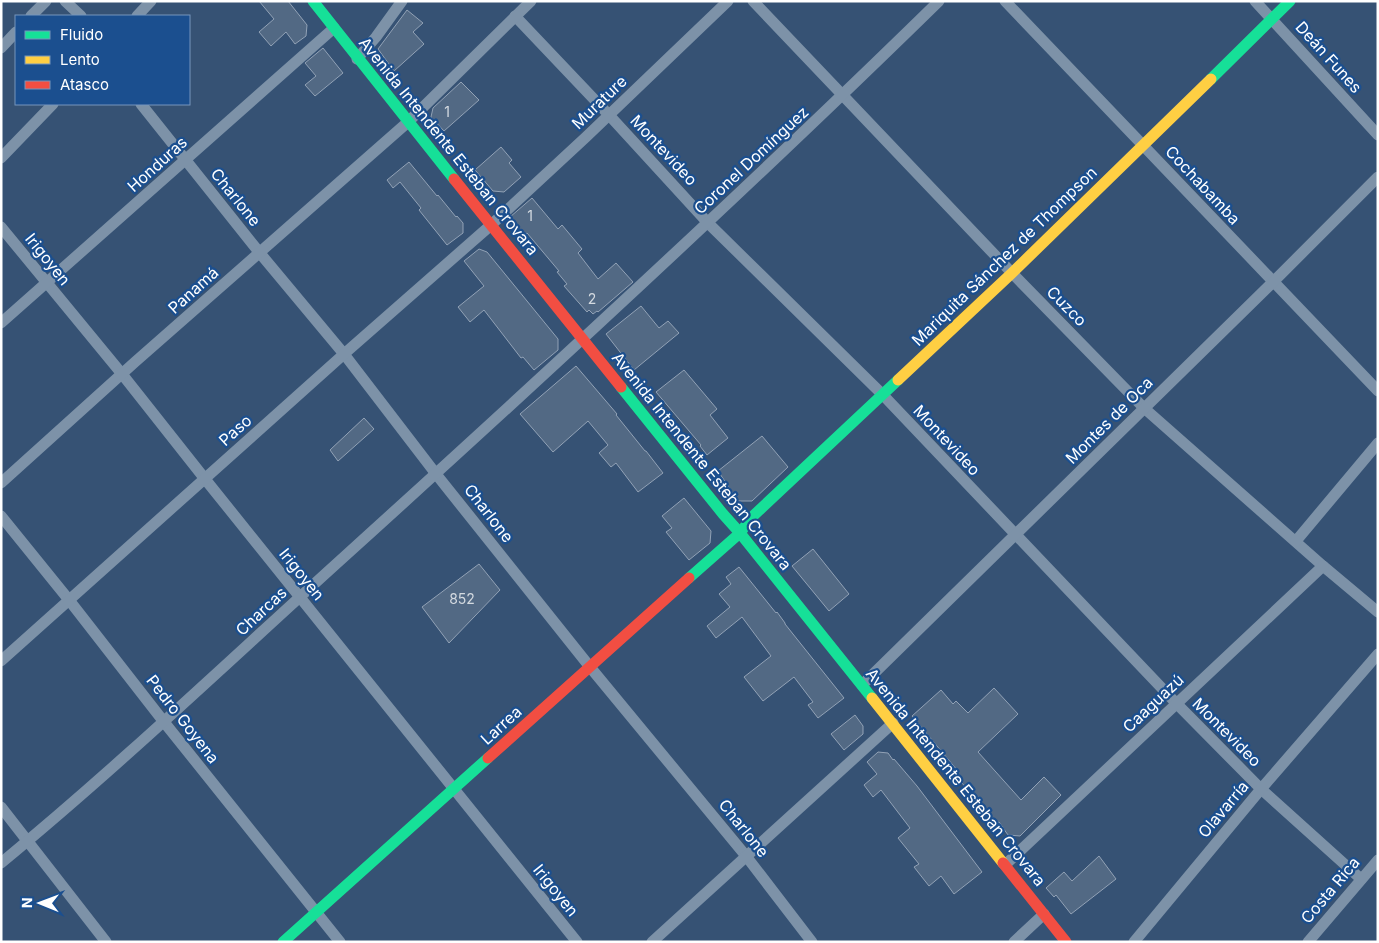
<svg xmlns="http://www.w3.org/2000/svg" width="1379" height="943" font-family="Inter,sans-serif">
  <rect width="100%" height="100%" fill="#365274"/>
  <g fill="#526984" stroke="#92a2b6">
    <path d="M259 1H288L307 25 306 36 295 44 286 32 271 46 259 32 274 19Z"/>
    <path d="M407 10 423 23 413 32 424 44 394 71 378 49Z"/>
    <path d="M323 48 343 73 315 96 305 85 316 76 305 63Z"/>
    <path d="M461 82 479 100 444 131 431 117 433 108Z"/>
    <path d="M501 147 512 160 509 163 521 177 504 192 493 191 475 170Z"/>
    <path d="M409 162 437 196 438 195 456 217 457 216 463 223V233L447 245 419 210 421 208 400 182 393 188 387 180Z"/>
    <path d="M532 198 558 229 562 225 582 249 578 253 598 279 616 263 633 282 598 312 597 311 593 314 589 310 587 312 564 286 567 284 557 272 559 271 527 233 522 237 510 223V217Z"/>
    <path d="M479 249 487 252 558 339V350L534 370 523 357 521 358 484 310 470 322 458 307 484 286 464 261Z"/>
    <path d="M641 306 659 328 668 321 679 333 634 370 606 334Z"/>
    <path d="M576 366 617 414 616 415 645 451H646L663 473 638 492 616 463 611 467 599 453 608 445 588 421 553 452 520 414Z"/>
    <path d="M684 370 717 409 710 415 728 438 707 455 700 446 701 445 656 392Z"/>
    <path d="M364 418 374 429 338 461 330 450Z"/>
    <path d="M762 436 788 467 752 501H738L718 471Z"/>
    <path d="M684 498 711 531 710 543 689 560 666 532 672 528 662 516Z"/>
    <path d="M813 549 849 594 829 611 792 566Z"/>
    <path d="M479 564 500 590 449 643 422 607Z"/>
    <path d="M739 567 776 613 777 612 785 623V624L844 698 818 718 808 705 813 702 794 677 763 701 744 677 771 656 742 617 716 638 707 626 730 607 719 594 731 584 726 577Z"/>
    <path d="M994 688 1018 714 978 752 1021 800 1044 777 1061 795 1020 836 1008 835 999 822 997 823 954 774 957 770 912 716 941 690 953 704 956 701 968 713Z"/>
    <path d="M855 715 863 726V734L844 750 831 734Z"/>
    <path d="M878 752 888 753 893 760 894 759 917 786 982 872 954 894 941 876 929 886 914 867 919 864 898 838 910 828 881 790 873 797 864 785 877 774 867 762Z"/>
    <path d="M1099 856 1116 879 1071 914 1056 895 1054 897 1046 888 1064 872 1072 881Z"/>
  </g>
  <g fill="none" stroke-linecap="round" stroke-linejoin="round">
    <g stroke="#7d92a8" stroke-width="11">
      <path d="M65 1 81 16"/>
      <path d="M753 1 1012 273 1144 408 1323 566 1378 612"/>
      <path d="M1005 1 1378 391"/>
      <path d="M1255 1 1378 135"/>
      <path d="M31 16 46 1"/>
      <path d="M137 16 151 1"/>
      <path d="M515 16 609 115 708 223 883 395 1176 703 1261 789 1361 879"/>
      <path d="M1 48 16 32"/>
      <path d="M357 59 376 37 402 1"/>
      <path d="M141 104 259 252 344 354 436 474 590 667 746 856 812 942"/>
      <path d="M1 158 53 104"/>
      <path d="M1 227 122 374 205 479 577 942"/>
      <path d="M1 323 334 28"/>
      <path d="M1 483 135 362 408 122 531 1"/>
      <path d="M1 516 69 600 164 722 340 942"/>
      <path d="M1296 541 1378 443"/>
      <path d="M1 661 344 354 491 225 586 137 728 1"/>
      <path d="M862 685 1273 282 1378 177"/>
      <path d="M1 807 106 942"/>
      <path d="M1 863C120 765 231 659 345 556 546 374 745 191 939 1"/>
      <path d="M1005 865 1323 566"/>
      <path d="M652 942 893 723"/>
      <path d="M1014 942 1044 914"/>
      <path d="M1134 942 1261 789 1378 654"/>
      <path d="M1308 942 1378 860"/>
    </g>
    <g stroke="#16e098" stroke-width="11">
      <path d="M313 1 454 179"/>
      <path d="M1211 79 1290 1"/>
      <path d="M621 387 723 514 740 533 872 698"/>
      <path d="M689 578 740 533 752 517 898 380"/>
      <path d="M283 942 488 758"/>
    </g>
    <g stroke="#ffcf43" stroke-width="11">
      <path d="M898 380 1012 273 1211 79"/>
      <path d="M872 698 1003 863"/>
    </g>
    <g stroke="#f24e42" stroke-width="11">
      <path d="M454 179 621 387"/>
      <path d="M488 758 689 578"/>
      <path d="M1003 863 1066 942"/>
    </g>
  </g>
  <g text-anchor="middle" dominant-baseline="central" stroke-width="4.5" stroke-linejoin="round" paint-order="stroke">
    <g font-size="14" fill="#d4dae0">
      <text x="447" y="111">1</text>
      <text x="530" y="215">1</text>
      <text x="592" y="298">2</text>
      <text x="462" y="598">852</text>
    </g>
    <g font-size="16" fill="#fff" stroke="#1b4f8f">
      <text transform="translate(1329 57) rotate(48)">Deán Funes</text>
      <text transform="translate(599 102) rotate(-44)">Murature</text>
      <text transform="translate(449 146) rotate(51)">Avenida Intendente Esteban Crovara</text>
      <text transform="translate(664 150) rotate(47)">Montevideo</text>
      <text transform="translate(751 160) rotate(-43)">Coronel Domínguez</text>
      <text transform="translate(157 164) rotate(-42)">Honduras</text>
      <text transform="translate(1203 185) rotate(47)">Cochabamba</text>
      <text transform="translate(236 197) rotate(51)">Charlone</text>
      <text transform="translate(1004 256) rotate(-44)">Mariquita Sánchez de Thompson</text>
      <text transform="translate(48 259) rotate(51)">Irigoyen</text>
      <text transform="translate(193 290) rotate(-42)">Panamá</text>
      <text transform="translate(1067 306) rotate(45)">Cuzco</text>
      <text transform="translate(1109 420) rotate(-45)">Montes de Oca</text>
      <text transform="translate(235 430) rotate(-42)">Paso</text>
      <text transform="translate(947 440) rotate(47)">Montevideo</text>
      <text transform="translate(702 461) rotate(51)">Avenida Intendente Esteban Crovara</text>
      <text transform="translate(489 513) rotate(52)">Charlone</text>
      <text transform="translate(302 574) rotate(51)">Irigoyen</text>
      <text transform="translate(261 611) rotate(-43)">Charcas</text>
      <text transform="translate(1153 703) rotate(-43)">Caaguazú</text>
      <text transform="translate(183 719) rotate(52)">Pedro Goyena</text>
      <text transform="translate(501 725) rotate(-42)">Larrea</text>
      <text transform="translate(1227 732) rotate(45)">Montevideo</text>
      <text transform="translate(956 777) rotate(51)">Avenida Intendente Esteban Crovara</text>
      <text transform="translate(1223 809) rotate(-50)">Olavarría</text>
      <text transform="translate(744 828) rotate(51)">Charlone</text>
      <text transform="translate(556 890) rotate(51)">Irigoyen</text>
      <text transform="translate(1330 890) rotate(-50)">Costa Rica</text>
    </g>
  </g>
  <rect width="1379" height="943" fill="none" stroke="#ffffff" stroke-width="5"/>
  <rect x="15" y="15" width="175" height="90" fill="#1b4f8f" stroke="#7695bc"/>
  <rect x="25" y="31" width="25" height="8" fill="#16e098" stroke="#7695bc"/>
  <text x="60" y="40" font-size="15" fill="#ffffff">Fluido</text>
  <rect x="25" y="56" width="25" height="8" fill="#ffcf43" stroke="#7695bc"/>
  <text x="60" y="65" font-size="15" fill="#ffffff">Lento</text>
  <rect x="25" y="81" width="25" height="8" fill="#f24e42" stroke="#7695bc"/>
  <text x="60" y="90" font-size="15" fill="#ffffff">Atasco</text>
  <g transform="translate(40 903) rotate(271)" stroke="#1b4f8f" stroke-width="4" paint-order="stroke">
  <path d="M0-4L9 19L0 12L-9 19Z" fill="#ffffff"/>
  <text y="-8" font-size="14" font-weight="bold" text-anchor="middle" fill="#ffffff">N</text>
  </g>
</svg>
